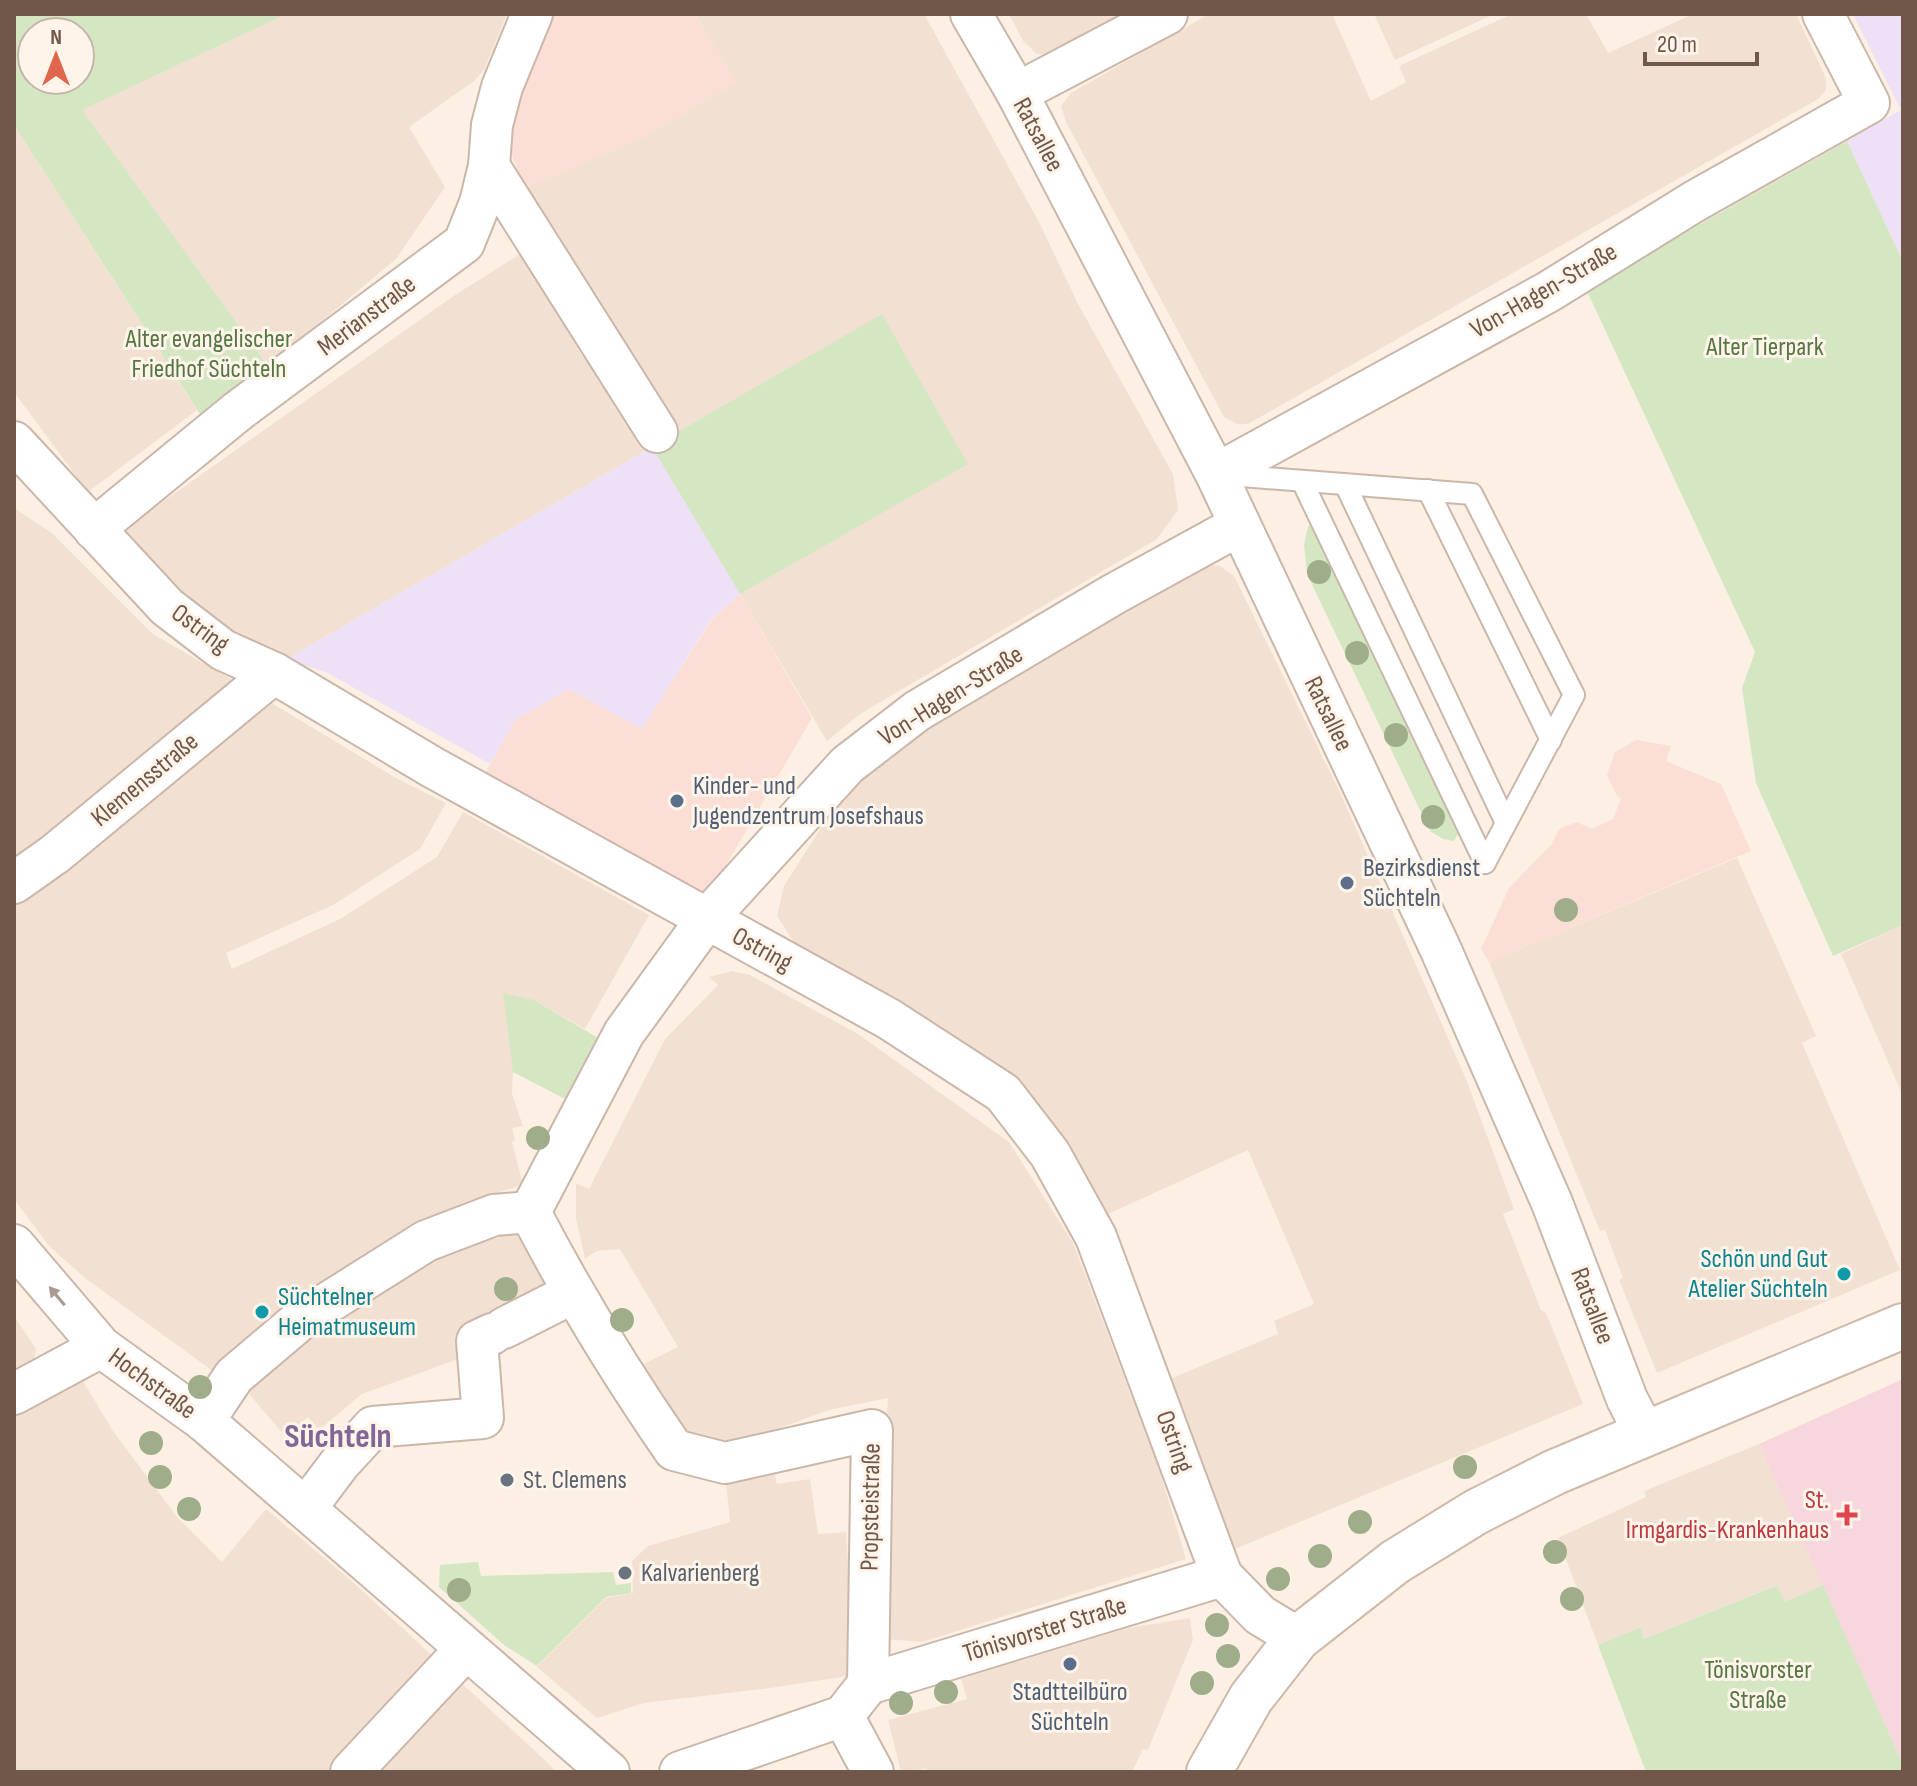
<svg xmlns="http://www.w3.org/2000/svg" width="1917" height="1786" font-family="'Sofia Sans Condensed',sans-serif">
  <rect width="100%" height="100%" fill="#fbf0e3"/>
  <g fill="#f2e1d2">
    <path d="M287 14H507L484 70 474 81 409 127 445 187 396 259 268 366 81 110Z"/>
    <path d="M695 14H924L1039 222 1078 304 1173 474 1178 510 1157 539 860 714 827 741 740 594 967 463 674 435 524 188 642 138 736 82Z"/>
    <path d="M1009 14H1129L1102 30 1099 25 1049 54H1037L1023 41Z"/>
    <path d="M1209 14H1332L1371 101 1406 82 1399 66 1512 14H1586L1608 53 1693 14H1796L1826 78V90L1818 99 1248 424H1237L1224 417 1066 122 1061 106 1071 93Z"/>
    <path d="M1374 14H1494L1395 60Z"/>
    <path d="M14 125 197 410 88 492 14 392Z"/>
    <path d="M522 253 582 356 597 348 652 447 285 660 198 614 123 530 455 295Z"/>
    <path d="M14 508 52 533 153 634 243 686 14 872Z"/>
    <path d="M1208 564 1220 566 1234 576 1339 790 1466 1079 1514 1209 1503 1214 1541 1310 1546 1313 1583 1404 1230 1551 1172 1378 1278 1334 1274 1321 1314 1304 1248 1150 1108 1214 1037 1108 917 1015 793 941 777 916 784 886 827 818 883 757 925 726 1193 570Z"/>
    <path d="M265 699 396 778 446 803 420 849 333 905 226 953 232 969 340 919 437 857 463 812 649 915 585 1029 534 1000 513 1072 512 1094 523 1126 512 1128 515 1140 512 1142 523 1185 475 1199 433 1223 221 1377 85 1278 49 1246 14 1199V899Z"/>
    <path d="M1737 858 1816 1036 1802 1043 1900 1270 1657 1373 1619 1280 1623 1278 1605 1230 1600 1231 1489 962Z"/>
    <path d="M1903 925V1096L1841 954Z"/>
    <path d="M732 971 750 975 858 1034 1009 1142 1073 1243 1159 1469 1186 1559 922 1642 873 1638 888 1398 829 1410 722 1449 669 1428 641 1365 678 1347 620 1249 597 1251 585 1259 576 1218V1183L589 1189 665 1039 718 985 709 977Z"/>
    <path d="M518 1227 561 1309 472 1354 362 1394 319 1430 308 1417 285 1436 244 1388 280 1358 432 1255Z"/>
    <path d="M14 1316 36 1349 34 1359 14 1370Z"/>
    <path d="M78 1373 113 1431 177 1517 222 1562 266 1509 354 1583 439 1662 338 1772H14V1409Z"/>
    <path d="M1759 1444 1823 1585 1785 1603 1776 1585 1644 1639 1641 1627 1598 1645 1558 1538 1646 1497 1644 1491Z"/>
    <path d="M773 1466 777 1484 810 1479 818 1534 846 1532 855 1675 770 1688 644 1703 597 1718 537 1667 606 1598 633 1593 632 1561 648 1546 730 1522 725 1473Z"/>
    <path d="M1190 1618 1193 1640 1148 1750 1143 1749 1132 1772H926L925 1769 901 1772 888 1720 967 1699 961 1679 1128 1628Z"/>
    <path d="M455 1677 549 1764 556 1772H367Z"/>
  </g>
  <g fill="#fbdfd7">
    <path d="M555 14H695L736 82 642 138 524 188 509 147 514 109Z"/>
    <path d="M740 594 812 718 708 896 485 773 516 719 569 689 642 728 711 621Z"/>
    <path d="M1636 740 1671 746 1666 761 1721 784 1751 851 1489 962 1481 949 1509 888 1552 844 1559 829 1577 822 1592 829 1613 819 1621 798 1617 796 1607 775 1615 752Z"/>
  </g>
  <g fill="#ede0f7">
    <path d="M1853 14H1903V262L1847 141 1901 110Z"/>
    <path d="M652 447 740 594 710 621 642 729 569 689 516 719 490 764 326 672 285 660Z"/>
  </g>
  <path fill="#f8d6dd" d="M1903 1379V1765L1759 1444Z"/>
  <g fill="#d4e7c2" fill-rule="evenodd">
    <path d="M14 14H287L82 110 268 366 200 414 14 125ZM32 32H80V80H32Z"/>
    <path d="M1847 141 1903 262V925L1833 956 1756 783 1742 688 1755 652 1586 289Z"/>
    <path d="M882 314 968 464 740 594 652 447Z"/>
    <path d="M1317 524 1459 832 1454 841 1443 839 1430 831 1307 574 1304 545 1308 526Z"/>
    <path d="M503 993 534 1000 600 1039 565 1099 513 1072Z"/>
    <path d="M478 1562 481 1576 613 1572 616 1585 631 1583V1593L606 1597 537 1666 504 1645 439 1587 440 1565Z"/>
    <path d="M1777 1585 1785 1602 1823 1585 1903 1765V1772H1646L1598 1645 1641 1627 1644 1639Z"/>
  </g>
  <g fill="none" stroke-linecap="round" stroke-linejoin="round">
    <defs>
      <g id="lane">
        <path d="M1228 475 1472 494 1574 695 1485 863"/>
        <path d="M1302 481 1485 863"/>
        <path d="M1345 484 1506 823"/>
        <path d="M1428 490 1551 740"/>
      </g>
      <g id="street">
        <path d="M971 14 1017 93 1216 474 1440 948 1552 1203 1627 1399 1645 1434"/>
        <path d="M1017 93 1167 14"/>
        <path d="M489 166 657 432"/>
        <path d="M14 442 167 607 223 650 274 673 432 767 889 1019 1003 1093 1050 1154 1096 1237 1222 1576 1260 1615 1298 1638"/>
        <path d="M1216 474 1548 292 1695 201 1869 103 1823 14"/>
        <path d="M94 529 238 411 464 243 480 203 489 166 492 125 502 87 532 14"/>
        <path d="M14 883 55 854 274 673"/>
        <path d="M14 1245 101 1347 204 1421 609 1772"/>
        <path d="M504 1328 573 1293"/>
        <path d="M14 1394 101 1347"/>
        <path d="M204 1421 234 1376 299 1321 426 1241 494 1215 530 1212"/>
        <path d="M306 1508 340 1463 373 1427 483 1418 477 1341 492 1334"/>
        <path d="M868 1684 872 1430 725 1463 674 1450C621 1373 573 1295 530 1212L624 1033 706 920 847 765 917 711 1114 594 1238 526"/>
        <path d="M868 1684 1222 1576"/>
        <path d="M843 1716 873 1772"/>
        <path d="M351 1772 466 1649"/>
        <path d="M680 1772 843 1716 868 1684"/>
      </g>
      <path id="secondary" d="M1209 1772 1251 1698 1298 1638 1395 1562 1476 1512 1555 1472 1903 1326"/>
    </defs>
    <use href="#lane" stroke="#cbb7aa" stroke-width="24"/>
    <use href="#street" stroke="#cbb7aa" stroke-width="44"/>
    <use href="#secondary" stroke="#d0b9aa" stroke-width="48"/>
    <use href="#lane" stroke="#fff" stroke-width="20"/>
    <use href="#street" stroke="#fff" stroke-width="40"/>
    <use href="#secondary" stroke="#fff" stroke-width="44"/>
  </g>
  <g fill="#a0ad8b">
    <circle cx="1319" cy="572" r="12"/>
    <circle cx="1357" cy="653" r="12"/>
    <circle cx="1396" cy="735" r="12"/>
    <circle cx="1433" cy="817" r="12"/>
    <circle cx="1566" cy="910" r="12"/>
    <circle cx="538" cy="1138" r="12"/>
    <circle cx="506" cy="1289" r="12"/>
    <circle cx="622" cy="1320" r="12"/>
    <circle cx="200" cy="1387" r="12"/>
    <circle cx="151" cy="1443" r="12"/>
    <circle cx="1465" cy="1467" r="12"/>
    <circle cx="160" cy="1477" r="12"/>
    <circle cx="189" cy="1509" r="12"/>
    <circle cx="1360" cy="1522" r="12"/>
    <circle cx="1555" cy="1552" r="12"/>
    <circle cx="1320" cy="1556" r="12"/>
    <circle cx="1278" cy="1579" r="12"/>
    <circle cx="459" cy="1590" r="12"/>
    <circle cx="1572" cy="1599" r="12"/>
    <circle cx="1217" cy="1625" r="12"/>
    <circle cx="1228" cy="1656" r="12"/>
    <circle cx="1202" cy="1683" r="12"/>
    <circle cx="946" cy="1692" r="12"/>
    <circle cx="901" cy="1703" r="12"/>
  </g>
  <defs><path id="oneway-solid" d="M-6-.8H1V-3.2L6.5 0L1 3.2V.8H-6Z" transform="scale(2)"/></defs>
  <use fill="#aa9a92" href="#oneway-solid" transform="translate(57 1296) rotate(-130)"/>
  <g fill="#5c6f8a" stroke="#fef4e9" stroke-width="3">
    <circle cx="677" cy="801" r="8"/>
    <circle cx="1347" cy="883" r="8"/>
    <circle cx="1070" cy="1664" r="8"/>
  </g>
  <g fill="#0f9aa8" stroke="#fef4e9" stroke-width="3">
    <circle cx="1844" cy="1274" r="8"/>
    <circle cx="262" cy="1312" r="8"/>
  </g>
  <g fill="#6b7280" stroke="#fef4e9" stroke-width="3">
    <circle cx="507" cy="1480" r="8"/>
    <circle cx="625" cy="1573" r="8"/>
  </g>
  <path fill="#e0444e" stroke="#fef4e9" stroke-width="3" d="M1843 1503h8v8h8v8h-8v8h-8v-8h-8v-8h8z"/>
  <g text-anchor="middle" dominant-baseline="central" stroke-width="6" stroke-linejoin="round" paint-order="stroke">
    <g font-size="26" fill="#71564a" stroke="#fef4e9">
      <text transform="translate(1038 135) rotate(62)">Ratsallee</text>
      <text transform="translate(1544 291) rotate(-30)">Von-Hagen-Straße</text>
      <text transform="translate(367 316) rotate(-37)">Merianstraße</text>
      <text transform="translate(200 629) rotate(36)">Ostring</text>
      <text transform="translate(951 696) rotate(-32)">Von-Hagen-Straße</text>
      <text transform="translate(1328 714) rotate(64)">Ratsallee</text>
      <text transform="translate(145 780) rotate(-40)">Klemensstraße</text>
      <text transform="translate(762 950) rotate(29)">Ostring</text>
      <text transform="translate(1592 1306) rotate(69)">Ratsallee</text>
      <text transform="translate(152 1384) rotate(36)">Hochstraße</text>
      <text transform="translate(1174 1442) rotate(70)">Ostring</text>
      <text transform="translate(871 1507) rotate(-89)">Propsteistraße</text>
      <text transform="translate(1045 1630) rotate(-17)">Tönisvorster Straße</text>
    </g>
    <g font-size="26" fill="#557743" stroke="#fef4e9">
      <text x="209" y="339">Alter evangelischer<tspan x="209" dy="30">Friedhof Süchteln</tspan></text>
      <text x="1765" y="347">Alter Tierpark</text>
      <text x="1758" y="1670">Tönisvorster<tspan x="1758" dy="30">Straße</tspan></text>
    </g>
    <g font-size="26" fill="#4e5e75" stroke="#fef4e9" text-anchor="start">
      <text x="693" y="786">Kinder- und<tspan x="693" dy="30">Jugendzentrum Josefshaus</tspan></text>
      <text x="1363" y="868">Bezirksdienst<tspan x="1363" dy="30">Süchteln</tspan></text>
      <text x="1070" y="1692" text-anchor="middle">Stadtteilbüro<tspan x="1070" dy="30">Süchteln</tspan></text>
    </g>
    <g font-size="26" fill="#0d838f" stroke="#fef4e9" text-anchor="end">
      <text x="1828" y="1259">Schön und Gut<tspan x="1828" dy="30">Atelier Süchteln</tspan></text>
      <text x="278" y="1297" text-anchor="start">Süchtelner<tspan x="278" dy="30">Heimatmuseum</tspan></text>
    </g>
    <g font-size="26" fill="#5b616d" stroke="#fef4e9" text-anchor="start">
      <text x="523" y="1480">St. Clemens</text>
      <text x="641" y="1573">Kalvarienberg</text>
    </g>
    <g font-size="26" fill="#be3a42" stroke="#fef4e9" text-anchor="end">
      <text x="1829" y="1500">St.<tspan x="1829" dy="30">Irmgardis-Krankenhaus</tspan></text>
    </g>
    <g font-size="34" font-weight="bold" fill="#826695" stroke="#fef4e9">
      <text x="338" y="1436">Süchteln</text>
    </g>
  </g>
  <rect width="1917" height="1786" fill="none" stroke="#71564a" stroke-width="32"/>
  <g transform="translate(56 56)"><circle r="38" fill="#fef4e9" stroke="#c6b5a9" stroke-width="2"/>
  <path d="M0-6L14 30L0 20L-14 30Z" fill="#df654d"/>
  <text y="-12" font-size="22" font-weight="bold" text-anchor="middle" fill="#71564a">N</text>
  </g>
  <path d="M1645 52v12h112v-12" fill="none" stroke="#71564a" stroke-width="4"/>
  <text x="1657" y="52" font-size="24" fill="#71564a" stroke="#fef4e9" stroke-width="6" paint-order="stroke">20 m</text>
</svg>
